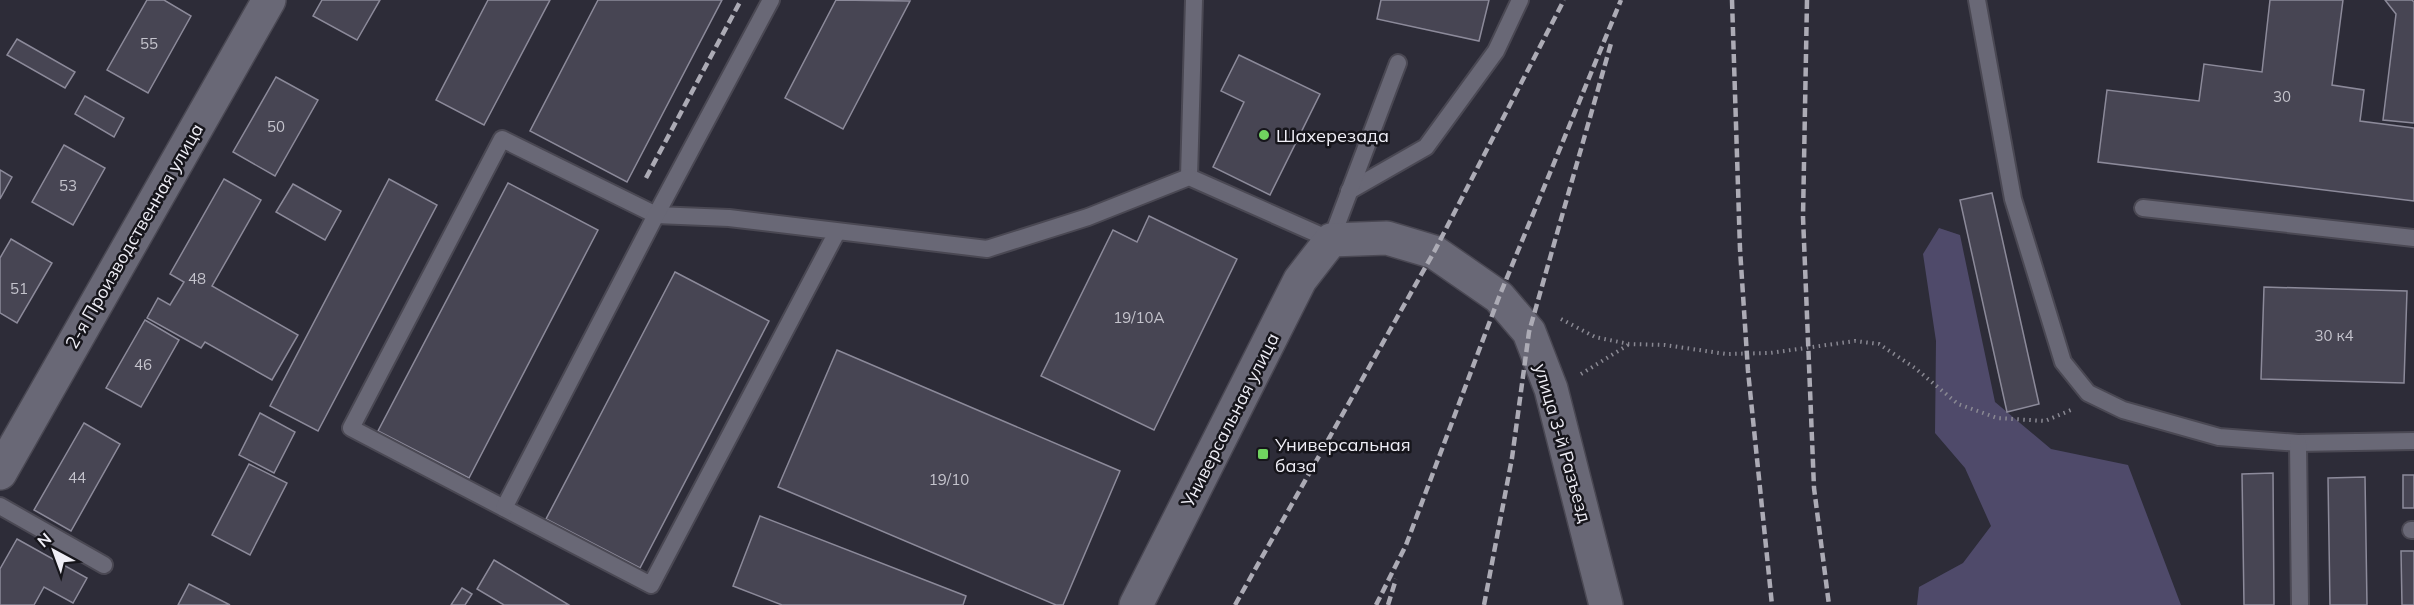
<svg xmlns="http://www.w3.org/2000/svg" width="2414" height="605" font-family="Mulish,sans-serif">
  <rect width="100%" height="100%" fill="#2d2c38"/>
  <path fill="#4f4a6a" d="M1939 228 1960 235 1995 402 2051 449 2128 465 2181 605H1917L1919 587 1963 563 1991 526 1965 468 1935 433 1936 341 1923 254Z"/>
  <g fill="#474553" stroke="#8c8a9a" stroke-width="1.5">
    <path d="M147 0H164L191 16 148 93 107 70Z"/>
    <path d="M322 0H380L357 40 313 16Z"/>
    <path d="M488 0H550L484 125 436 100Z"/>
    <path d="M598 0H722L627 182 530 131Z"/>
    <path d="M836 0 910 1 843 129 785 98Z"/>
    <path d="M1381 0H1489L1479 41 1377 19Z"/>
    <path d="M2270 0H2343L2332 85 2364 90 2360 121 2414 128V201L2098 162 2107 90 2199 101 2204 64 2262 72Z"/>
    <path d="M2385 0H2412L2414 2V123L2383 120 2396 14Z"/>
    <path d="M17 39 75 72 65 88 7 55Z"/>
    <path d="M1239 55 1320 94 1270 195 1213 167 1244 102 1221 91Z"/>
    <path d="M276 77 318 100 275 176 233 152Z"/>
    <path d="M85 96 124 118 114 137 75 114Z"/>
    <path d="M64 145 105 168 73 225 32 202Z"/>
    <path d="M0 170 12 177 0 199Z"/>
    <path d="M224 179 261 200 212 286 298 335 272 380 205 342 201 348 147 318 158 298 170 305 184 282 170 274Z"/>
    <path d="M389 179 437 205 318 431 270 406Z"/>
    <path d="M508 183 598 230 469 478 378 431Z"/>
    <path d="M293 184 341 211 325 240 276 212Z"/>
    <path d="M1992 193 2039 404 2007 412 1960 200Z"/>
    <path d="M1149 216 1237 259 1154 430 1041 376 1113 230 1137 242Z"/>
    <path d="M11 239 52 263 17 323 0 313V258Z"/>
    <path d="M675 272 769 321 640 568 546 519Z"/>
    <path d="M2264 287 2407 291 2404 383 2261 379Z"/>
    <path d="M145 320 179 340 141 407 106 388Z"/>
    <path d="M837 350 1120 471 1063 605H1056L778 487Z"/>
    <path d="M260 413 295 432 274 473 239 455Z"/>
    <path d="M84 423 120 444 71 531 34 510Z"/>
    <path d="M249 464 287 483 250 555 212 535Z"/>
    <path d="M2273 473 2274 605H2244L2242 474Z"/>
    <rect x="2403" y="475" width="11" height="33"/>
    <path d="M2365 477 2367 605H2330L2328 478Z"/>
    <path d="M760 516 966 596 963 605H782L733 586Z"/>
    <path d="M17 539 87 578 73 603 44 587 34 605H0V569Z"/>
    <path d="M2401 551H2414V605H2402Z"/>
    <path d="M494 560 569 605H504L477 589Z"/>
    <path d="M189 584 230 605H178Z"/>
    <path d="M462 588 472 594 465 605H451Z"/>
  </g>
  <g fill="none" stroke-linecap="round" stroke-linejoin="round">
    <defs>
      <g id="service">
        <path d="M1977 0 2013 199 2063 362 2088 393 2123 410 2219 437 2298 443 2414 441"/>
        <path d="M1189 177 1194 0"/>
        <path d="M1349 191 1426 147 1496 51 1520 0"/>
        <path d="M2143 208 2414 238"/>
        <path d="M837 232 651 585 351 428 502 139 656 215 729 218 987 249 1088 217 1189 177 1331 240 1398 63"/>
        <path d="M2298 443 2300 605"/>
        <path d="M0 506 104 565"/>
        <path d="M504 508 656 215 771 0"/>
        <path d="M2411 530H2414"/>
      </g>
      <g id="tertiary">
        <path d="M0 473 269 0"/>
        <path d="M1136 605 1300 280 1331 240 1387 238 1434 252 1499 297 1529 332 1551 389 1606 605"/>
      </g>
    </defs>
    <use href="#service" stroke="#4a4853" stroke-width="20"/>
    <use href="#tertiary" stroke="#4a4853" stroke-width="36"/>
    <g stroke="#8a8993" stroke-width="4" stroke-dasharray="1.5 4.5" stroke-linecap="butt">
      <path d="M1561 319 1595 337 1629 344 1665 345 1726 354 1770 353 1855 341 1879 344 1915 368 1958 404 1997 418 2045 421 2071 410"/>
      <path d="M1581 374 1628 345"/>
    </g>
    <use href="#service" stroke="#696876" stroke-width="16"/>
    <use href="#tertiary" stroke="#696876" stroke-width="33"/>
    <g stroke="#acabb5" stroke-width="4.5" stroke-dasharray="9 4.5" stroke-linecap="butt">
      <path d="M1732 0 1740 249 1748 371 1772 605"/>
      <path d="M1807 0 1803 217 1814 488 1829 605"/>
      <path d="M646 178 741 0"/>
      <path d="M1235 605 1434 252 1564 0"/>
      <path d="M1376 605 1406 545 1499 297 1621 0"/>
      <path d="M1388 605 1396 579"/>
      <path d="M1484 605 1512 458 1529 332 1612 40"/>
    </g>
  </g>
  <g fill="#70d35f" stroke="#16151b" stroke-width="2">
    <circle cx="1264" cy="135" r="6"/>
    <rect x="1257" y="448" width="12" height="12" rx="3"/>
  </g>
  <g text-anchor="middle" dominant-baseline="central" stroke-width="5" stroke-linejoin="round" paint-order="stroke">
    <g font-size="15" fill="#c5c4cd">
      <text x="149" y="43">55</text>
      <text x="2282" y="96">30</text>
      <text x="276" y="126">50</text>
      <text x="68" y="185">53</text>
      <text x="197" y="278">48</text>
      <text x="19" y="288">51</text>
      <text x="1139" y="317">19/10А</text>
      <text x="2334" y="335">30 к4</text>
      <text x="143" y="364">46</text>
      <text x="77" y="477">44</text>
      <text x="949" y="479">19/10</text>
    </g>
    <g font-size="18" fill="#efeef6" stroke="#16151b" text-anchor="start">
      <text x="1276" y="135">Шахерезада</text>
      <text x="1275" y="444">Универсальная<tspan x="1275" dy="21">база</tspan></text>
    </g>
    <g font-size="18" fill="#efeef6" stroke="#16151b">
      <text transform="translate(134 236) rotate(-60)">2-я Производственная улица</text>
      <text transform="translate(1230 420) rotate(-63)">Универсальная улица</text>
      <text transform="translate(1563 443) rotate(74)">улица 3-й Разъезд</text>
    </g>
  </g>
  <g transform="translate(54 551) rotate(319)" stroke="#16151b" stroke-width="4.5" paint-order="stroke">
  <path d="M0-4.5L10 22L0 15L-10 22Z" fill="#efeef6"/>
  <text y="-9" font-size="16" font-weight="bold" text-anchor="middle" fill="#efeef6">N</text>
  </g>
</svg>
